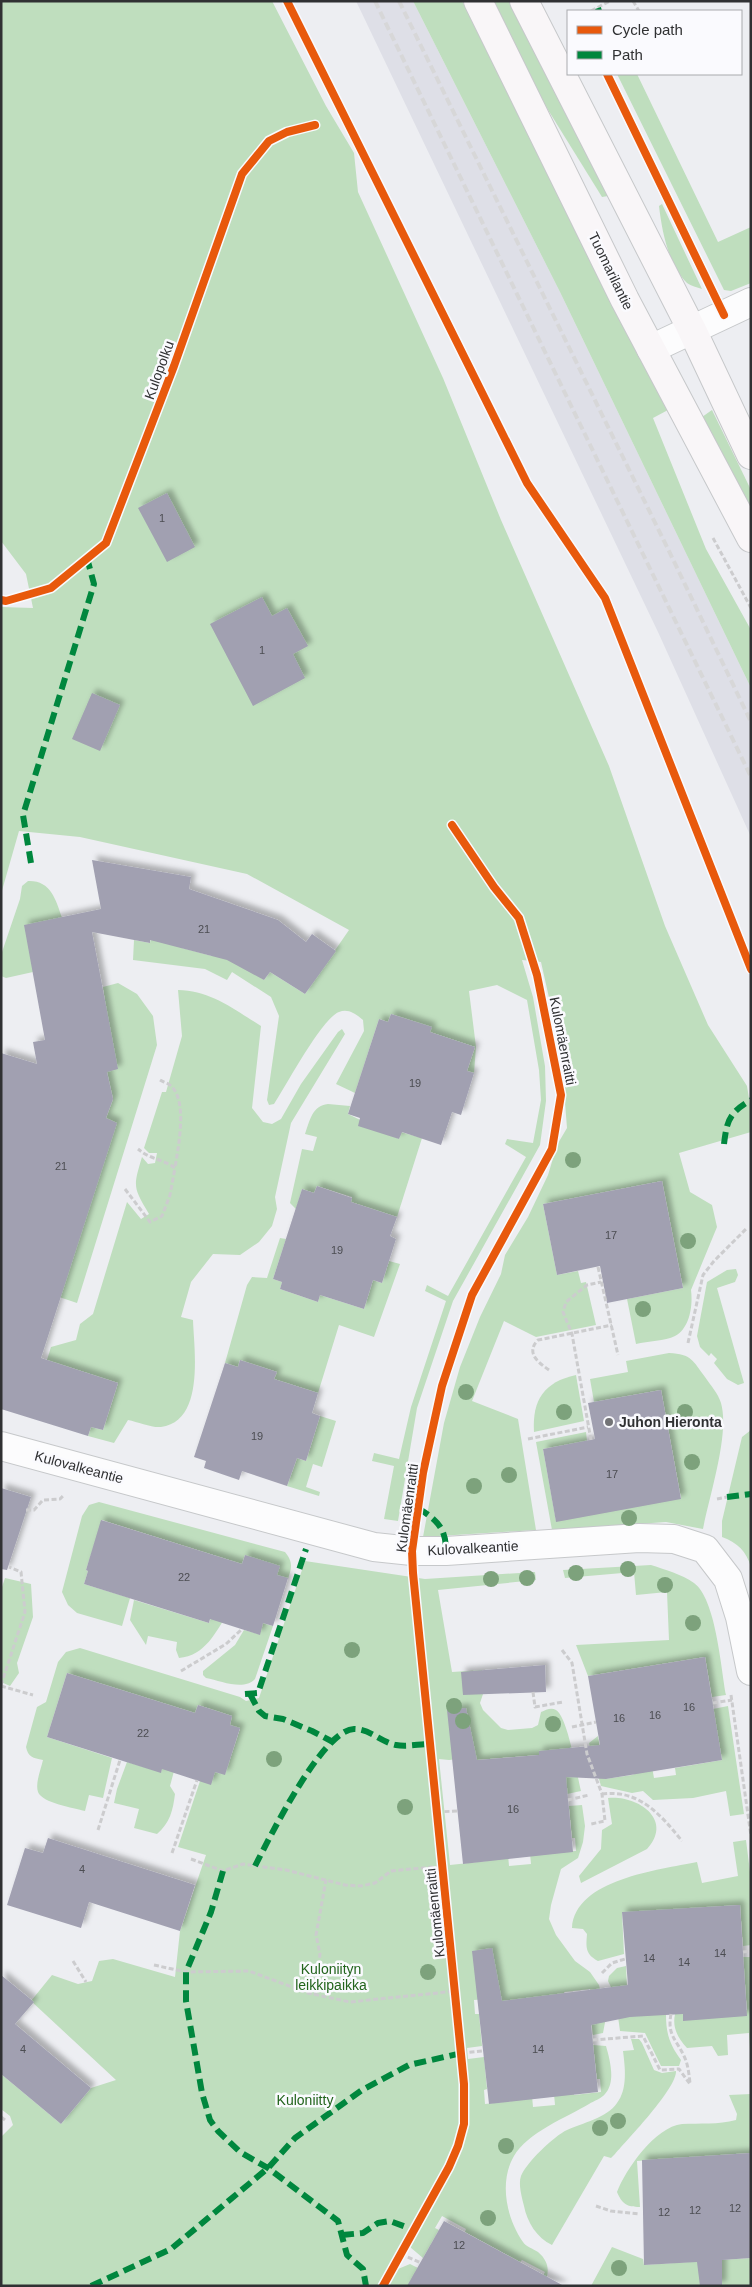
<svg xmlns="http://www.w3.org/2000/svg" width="752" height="2287" font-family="Helvetica,sans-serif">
  <defs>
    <filter id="shadow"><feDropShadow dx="4.5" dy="-4.5" stdDeviation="2.5" flood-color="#0004"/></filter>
  </defs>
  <rect width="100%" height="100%" fill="#edeef2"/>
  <path fill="#dedfe7" d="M356 1H413L560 292 751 688V837L658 632Z"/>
  <g fill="#bfdebe">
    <path d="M1 1H272L326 106 354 153 358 192 443 378 501 520 609 766 665 926 708 1025 747 1086 751 1111V1132L679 1153 690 1192 712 1205 717 1227 691 1290C693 1305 690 1328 675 1336 665 1341 648 1341 636 1344L627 1299 683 1288 662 1181 543 1204 557 1275 578 1271 581 1283 586 1282 596 1325 536 1337 504 1321 472 1401 518 1419 536 1530 423 1537 444 1423 460 1367 480 1317 501 1274 505 1255 528 1217 548 1175 557 1145 567 1128 561 1051 541 962 522 960 533 997 545 1066 546 1101 540 1145 453 1301 417 1408 398 1521 384 1519 394 1466 372 1461 374 1453 399 1459 411 1407 446 1301 425 1291 427 1285 448 1296 526 1157 505 1144 507 1139 533 1143 541 1100 539 1070 527 1000 497 985 469 991 476 1047 474 1073 467 1071 475 1047 430 1032 431 1027 391 1014 388 1022 379 1019 355 1093 336 1084 364 1031 363 1020C356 1014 348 1008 339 1012 322 1018 286 1086 274 1104L269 1105 267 1100 279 1016 271 997 232 972 227 980 205 969 133 960 134 940 150 943 152 932 184 937 182 948 212 956 215 946 264 980 270 972 305 994 349 930 247 874 80 837 19 831 1 894V607L33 608 26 574 1 541Z"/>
    <path d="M413 1H462L491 55 668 410 653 418 706 549 751 630V688L560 292Z"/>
    <path d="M494 1H514L608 196 602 197 545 105Z"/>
    <path d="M617 74H637L718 242 751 227V283L731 291 724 290Z"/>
    <path d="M662 204 702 289C697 287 691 286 687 283 668 264 662 231 659 206Z"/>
    <path d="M712 410 751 490V509L702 417Z"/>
    <path d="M28 881C50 880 56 899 62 918L33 972 6 978 1 976V955L20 899 22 886Z"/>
    <path d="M118 983 137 994 153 1016 157 1045 77 1303 50 1294 116 1123 106 1118 113 1099 107 1072 106 1009 103 987Z"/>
    <path d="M178 990C210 990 235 1010 261 1026L252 1108 263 1122 272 1124 281 1119 301 1084 338 1032 342 1029 345 1034 291 1123 275 1197 277 1209 272 1226 259 1242 240 1255 213 1254 191 1282 181 1317 193 1320C194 1350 205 1421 161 1427 152 1428 138 1422 128 1420L114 1443 88 1436 91 1427 103 1430 118 1383 47 1360 51 1347 76 1340 80 1324 93 1314 127 1202 141 1219 149 1214C133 1187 133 1187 142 1157L148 1164 155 1163 157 1153H149L144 1148 162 1092H166L182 1036Z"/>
    <path d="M328 1104 350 1106 348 1114 399 1139 401 1132 422 1138 397 1217 351 1202 352 1197 317 1186 314 1193 302 1189 296 1209 290 1203 302 1149 313 1151 317 1137 305 1134C310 1120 312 1106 328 1104Z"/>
    <path d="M280 1238 286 1239 273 1279 282 1282 280 1289 318 1302 320 1295 364 1309 373 1280 382 1283 389 1261 400 1264 374 1337 339 1325 318 1393 274 1379 277 1372 240 1360 238 1367 225 1363 247 1285 252 1277 267 1278Z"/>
    <path d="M736 1269 738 1275 735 1282 717 1288 744 1383 738 1385 727 1379 714 1363 717 1359 711 1353 709 1356 700 1347 697 1336 707 1282 727 1270Z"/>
    <path d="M669 1353C692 1354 693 1361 705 1377 711 1386 718 1393 721 1403 730 1434 709 1497 703 1529L666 1522 552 1530 536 1442 586 1432 587 1441 543 1449 556 1521 681 1498 661 1390 594 1402 590 1379 628 1372 626 1361Z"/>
    <path d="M576 1375 584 1421 534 1432C532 1400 544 1382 576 1375Z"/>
    <path d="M320 1416 336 1421 322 1467 313 1464 306 1487 320 1492 319 1496 287 1486 297 1458 306 1461Z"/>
    <path d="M751 1430V1567C746 1551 738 1543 722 1537V1521L742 1437Z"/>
    <path d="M99 1502 285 1552C293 1562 292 1567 288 1579L277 1575 245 1555 242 1564 102 1520 86 1570 88 1571 84 1584 130 1598 122 1626 77 1613 68 1605 62 1592 82 1516 89 1505Z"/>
    <path d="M305 1561 425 1579 535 1572 536 1580 438 1590 452 1672 482 1670 483 1694 480 1703 483 1710 501 1728 508 1730 532 1728 538 1725 541 1712C546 1710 551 1707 556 1710 568 1717 577 1776 581 1791L567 1794 539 1755 477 1760 476 1757 449 1760 439 1759 450 1865 487 1861 508 1855 509 1866 531 1864 530 1853 576 1851 575 1838H572L569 1806 582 1805 585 1826 583 1842 578 1858 561 1869 551 1905 549 1919 556 1935 575 1961 590 1972 599 1985 606 2017 603 2033 593 2035 589 2003 592 2002 590 1989 564 1992V1995L502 2001 501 1998 474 2000 475 2014H479L482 2046 467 2048 468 2059 484 2057 487 2089 484 2090 485 2104 512 2101 532 2096 533 2107 555 2105 554 2094 574 2092V2095L601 2092 600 2079H597L593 2045 606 2046C610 2060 616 2082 605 2094 602 2098 594 2101 589 2104 567 2117 527 2133 514 2156 499 2181 506 2218 523 2242 526 2247 534 2249 538 2252 550 2262 550 2274 543 2286L538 2284 545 2272 522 2260 520 2262 465 2232 466 2229 442 2216 435 2228 439 2230 423 2258 410 2247 398 2269 410 2264 418 2268 408 2286H1V2137L13 2125 10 2116 1 2109V2074L61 2124 91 2088 116 2080 31 2001 52 1975 78 1984 92 1981 99 1961 113 1959 175 1977 180 1931 206 1855 178 1847 200 1781 215 1772 225 1774 240 1729 230 1725 232 1716 198 1705 195 1713 67 1673 47 1737 112 1758 103 1798 89 1795 85 1811C74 1808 42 1803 38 1792 35 1783 41 1769 43 1760 33 1758 28 1757 26 1747L37 1707 46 1702 58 1662 66 1652 80 1648 240 1697 246 1701 259 1698Z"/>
    <path d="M651 1565C666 1570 681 1574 694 1583 716 1599 721 1668 726 1695L712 1697 705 1657 588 1676 576 1645 669 1640 667 1592 636 1595 634 1572 565 1578 563 1570Z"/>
    <path d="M5 1578 31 1584 33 1617 17 1663 19 1673 10 1686 1 1682V1590Z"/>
    <path d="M134 1600 209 1623 215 1607 229 1611C216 1632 205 1656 179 1658L176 1650 177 1642 148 1636 146 1645 130 1620Z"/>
    <path d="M263 1623 273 1626 255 1679C244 1691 221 1681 206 1678L203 1675V1671L235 1645 244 1630 259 1634Z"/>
    <path d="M728 1706 744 1814 730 1816 726 1791 693 1798 653 1800 643 1791 632 1793 601 1786 589 1743 598 1736 605 1779 632 1775 652 1767 654 1778 676 1775 675 1768 722 1760 713 1709Z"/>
    <path d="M166 1756 177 1760 170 1786 175 1794C173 1810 170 1823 157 1834L134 1828 139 1809 114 1803 117 1789 127 1762 161 1772Z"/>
    <path d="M608 1798C638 1795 674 1820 647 1849L581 1883 579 1876 601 1849 602 1830 612 1824Z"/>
    <path d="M746 1840 751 1880V1945L743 1946 740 1905 622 1913 624 1954 598 1961C585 1954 586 1947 587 1934L583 1929 572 1928C575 1879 659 1870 697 1862L702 1883 738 1876 733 1842Z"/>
    <path d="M743 1957H751V2066L749 2033 727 2035 728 2055 718 2056 712 2046 687 2048C678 2038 672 2028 675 2014H683V2020L747 2010Z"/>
    <path d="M626 1966 628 2011 666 2015C666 2034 670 2045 681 2060L679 2066H661L645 2033 620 2031 615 1995 608 1981 609 1976 617 1968Z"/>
    <path d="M631 2039H639L642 2043 654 2070 662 2073 676 2071C677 2088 628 2139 615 2154L611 2158 604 2156 552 2245C537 2238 527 2222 524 2206 522 2198 518 2184 521 2176 526 2163 554 2136 567 2130 582 2123 607 2118 617 2103 628 2089 625 2067 623 2051L634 2050Z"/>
    <path d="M751 2094V2153L637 2161 640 2207C627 2207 622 2204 617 2192 626 2169 655 2127 682 2124 700 2123 718 2125 736 2120L737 2114 729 2095Z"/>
    <path d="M612 2247 643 2259 644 2265 751 2258V2286H591Z"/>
  </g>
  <g fill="#a1a0b1" filter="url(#shadow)">
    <path d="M167 493 195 547 167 562 138 508Z"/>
    <path d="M262 597 272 616 287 608 308 646 293 654 305 678 253 706 210 624Z"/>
    <path d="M92 693 120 705 100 751 72 739Z"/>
    <path d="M92 860 191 877 189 889 278 920 306 942 312 934 336 951 305 994 270 972 264 980 227 960 150 940V943L92 932 118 1069 107 1072 113 1099 106 1118 117 1123 41 1358 118 1383 103 1430 91 1427 88 1436 1 1409V1053L37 1064 33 1042 45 1040 24 925 101 909Z"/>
    <path d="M391 1014 432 1027 430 1032 475 1047 467 1071 474 1073 461 1115 452 1112 441 1145 402 1132 399 1139 358 1126 360 1118 348 1114 379 1019 388 1022Z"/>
    <path d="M662 1181 683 1288 607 1303 600 1266 557 1275 543 1204Z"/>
    <path d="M317 1186 352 1198 351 1202 397 1217 390 1236 396 1239 382 1283 373 1280 364 1309 320 1295 318 1302 280 1289 282 1282 273 1279 302 1189 314 1193Z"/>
    <path d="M240 1360 277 1372 274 1379 318 1393 312 1413 320 1416 306 1461 297 1458 287 1486 242 1471 239 1480 204 1468 206 1461 194 1457 225 1363 238 1367Z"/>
    <path d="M661 1390 681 1499 556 1522 543 1449 595 1439 588 1403Z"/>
    <path d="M1 1488 31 1497 7 1570 1 1569Z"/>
    <path d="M101 1520 242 1564 245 1555 280 1566 277 1575 288 1578 273 1626 263 1623 260 1635 210 1619 209 1623 84 1584 88 1571 86 1570Z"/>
    <path d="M705 1657 722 1760 606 1779 566 1777 573 1852 463 1864 447 1710 466 1708 477 1760 539 1755V1751L600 1745 588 1676Z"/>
    <path d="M545 1665 546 1692 463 1695 461 1672Z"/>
    <path d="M67 1673 195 1713 198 1705 232 1716 230 1725 240 1728 225 1775 215 1772 211 1785 162 1769 161 1773 47 1737Z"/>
    <path d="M48 1838 195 1885 180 1931 89 1902 81 1928 7 1905 25 1848 43 1853Z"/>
    <path d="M740 1905 747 2016 683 2021V2014L630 2017 591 2025 598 2092 489 2104 472 1951 492 1948 502 2001 628 1985 622 1912Z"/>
    <path d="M1 1975 34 2002 15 2024 91 2088 61 2124 1 2074Z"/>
    <path d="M751 2153V2258L722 2260V2286H700L697 2262 644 2265 642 2160Z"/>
    <path d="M444 2221 564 2286H407Z"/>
  </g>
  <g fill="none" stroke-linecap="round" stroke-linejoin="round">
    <defs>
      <g id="minor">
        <path d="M651 349 751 302"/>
        <path d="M1 1446 374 1547 412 1551H446L639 1538 674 1539 705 1549 728 1579 740 1617 751 1671"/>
      </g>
      <g id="secondary">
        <path d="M478 1 625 300 751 538"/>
        <path d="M524 1 692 330 751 455"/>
      </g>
    </defs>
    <use href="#minor" stroke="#c6c8ca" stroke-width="30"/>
    <use href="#secondary" stroke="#c6c8ca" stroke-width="30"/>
    <g stroke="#ccccce" stroke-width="3" stroke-dasharray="5 2.5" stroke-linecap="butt">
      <path d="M633 1 639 11"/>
      <path d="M591 11 610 1"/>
      <path d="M713 538 751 608"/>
      <path d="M160 1080C163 1082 168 1083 171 1086 188 1101 178 1148 175 1168"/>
      <path d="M125 1189 150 1222 162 1216 170 1195 175 1168C161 1158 151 1160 138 1149"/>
      <path d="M598 1267 618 1355"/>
      <path d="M688 1343 703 1275 714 1261 747 1228"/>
      <path d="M549 1370C539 1363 525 1353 538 1340L612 1325"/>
      <path d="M528 1439 588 1427"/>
      <path d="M591 1440 572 1334 563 1312 566 1302 587 1285 601 1282"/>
      <path d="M717 1499 727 1497"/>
      <path d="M26 1510H34L43 1500 60 1499 64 1495"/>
      <path d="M562 1650 572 1663 587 1754 602 1794 605 1821 591 1824"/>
      <path d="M181 1671 226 1644 242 1629"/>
      <path d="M1 1685 25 1612 21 1572 9 1567"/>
      <path d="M1 1686 33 1695"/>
      <path d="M533 1692 535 1707 563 1702"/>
      <path d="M731 1695 751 1836"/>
      <path d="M713 1703 732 1700"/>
      <path d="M572 1727 596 1722"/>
      <path d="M602 1794C639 1789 661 1815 682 1841"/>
      <path d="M568 1800 589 1795"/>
      <path d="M437 1812 457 1811"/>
      <path d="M98 1830 120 1760"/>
      <path d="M172 1853 197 1780"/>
      <path d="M191 1859 223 1871 243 1864 286 1870 345 1885 361 1886 375 1883 391 1871 443 1866"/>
      <path d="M743 1952 751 1951"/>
      <path d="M73 1961 86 1982"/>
      <path d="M154 1965 186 1972 249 1971 308 1993 350 2002 456 1991"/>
      <path d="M602 1973 612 1963 625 1959"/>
      <path d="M315 1995 320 1954 316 1935 326 1880"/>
      <path d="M671 2014C667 2035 676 2039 684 2056 688 2064 689 2074 690 2083"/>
      <path d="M593 2040 643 2036 660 2070 679 2069 690 2084"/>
      <path d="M462 2053 483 2051"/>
      <path d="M1 2117 5 2120"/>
      <path d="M596 2206 611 2211 640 2214"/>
      <path d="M401 2254 421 2263"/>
    </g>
    <use href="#minor" stroke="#fcfcfd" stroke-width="28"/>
    <use href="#secondary" stroke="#f9f6f8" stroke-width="28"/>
    <g stroke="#d7d7d8" stroke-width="4" stroke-dasharray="8 4" stroke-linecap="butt">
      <path d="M375 1 751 777"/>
      <path d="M399 1 668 549 751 722"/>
    </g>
    <g stroke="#00873e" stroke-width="6" stroke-dasharray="12 6" stroke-linecap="butt">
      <path d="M598 8 599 11"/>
      <path d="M31 863 23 815 94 584 87 558"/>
      <path d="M724 1144C727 1120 729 1113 751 1100"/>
      <path d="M727 1497 751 1494"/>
      <path d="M418 1508C437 1520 446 1528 446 1551"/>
      <path d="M245 1694 258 1693 306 1549"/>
      <path d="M250 1694 259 1711 265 1716 283 1719 312 1731 333 1742"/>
      <path d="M255 1866C269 1839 322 1730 354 1729 370 1729 381 1742 396 1745 407 1747 419 1744 430 1744"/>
      <path d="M223 1871 211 1912 186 1972V2001L202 2093 210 2120 218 2131 240 2152 268 2168 338 2221 347 2255 363 2269 366 2286"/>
      <path d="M342 2235 363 2233 378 2223 390 2221 414 2230"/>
      <path d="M91 2286 171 2249 268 2168 295 2138 362 2090 409 2065 462 2053"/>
    </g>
    <defs>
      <g id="cycleway">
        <path d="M287 1 527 483 605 598 751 969"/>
        <path d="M607 74 724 315"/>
        <path d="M1 600 6 601 51 588 106 543 174 366 242 174 269 141 287 132 315 125"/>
        <path d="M383 2286 449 2167 458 2146 464 2124V2084L413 1573 412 1551 423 1473 442 1386 472 1295 552 1149 561 1095 537 975 519 918 494 887 452 825"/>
      </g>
    </defs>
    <use href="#cycleway" stroke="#fafafe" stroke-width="11"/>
    <use href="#cycleway" stroke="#e8590c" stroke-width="8"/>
  </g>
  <g fill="#7da27c">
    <circle cx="573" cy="1160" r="8"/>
    <circle cx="688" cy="1241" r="8"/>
    <circle cx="643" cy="1309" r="8"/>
    <circle cx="466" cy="1392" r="8"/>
    <circle cx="564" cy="1412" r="8"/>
    <circle cx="685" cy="1412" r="8"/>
    <circle cx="692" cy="1462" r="8"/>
    <circle cx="509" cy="1475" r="8"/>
    <circle cx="474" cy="1486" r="8"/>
    <circle cx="629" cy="1518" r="8"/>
    <circle cx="628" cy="1569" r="8"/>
    <circle cx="576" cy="1573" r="8"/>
    <circle cx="527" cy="1578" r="8"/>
    <circle cx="491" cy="1579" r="8"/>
    <circle cx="665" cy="1585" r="8"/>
    <circle cx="693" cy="1623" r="8"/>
    <circle cx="352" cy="1650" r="8"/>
    <circle cx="454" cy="1706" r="8"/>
    <circle cx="463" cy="1721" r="8"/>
    <circle cx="553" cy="1724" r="8"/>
    <circle cx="274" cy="1759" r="8"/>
    <circle cx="405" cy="1807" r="8"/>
    <circle cx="350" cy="1972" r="8"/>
    <circle cx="428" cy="1972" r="8"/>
    <circle cx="618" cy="2121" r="8"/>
    <circle cx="600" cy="2128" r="8"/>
    <circle cx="506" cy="2146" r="8"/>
    <circle cx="488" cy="2218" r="8"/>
    <circle cx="619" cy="2268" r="8"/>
  </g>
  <circle fill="#727376" stroke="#fafafe" stroke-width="2" cx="609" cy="1422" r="5"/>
  <g text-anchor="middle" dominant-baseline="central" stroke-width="5" stroke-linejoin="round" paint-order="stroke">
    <g font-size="11" fill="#4c4d52">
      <text x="162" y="518">1</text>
      <text x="262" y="650">1</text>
      <text x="204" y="929">21</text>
      <text x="415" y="1083">19</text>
      <text x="61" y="1166">21</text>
      <text x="611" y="1235">17</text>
      <text x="337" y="1250">19</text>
      <text x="257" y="1436">19</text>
      <text x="612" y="1474">17</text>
      <text x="184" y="1577">22</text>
      <text x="689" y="1707">16</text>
      <text x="655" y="1715">16</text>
      <text x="619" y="1718">16</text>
      <text x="143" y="1733">22</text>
      <text x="513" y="1809">16</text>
      <text x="82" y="1869">4</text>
      <text x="720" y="1953">14</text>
      <text x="649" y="1958">14</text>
      <text x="684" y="1962">14</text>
      <text x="23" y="2049">4</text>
      <text x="538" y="2049">14</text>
      <text x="735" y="2208">12</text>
      <text x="695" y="2210">12</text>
      <text x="664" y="2212">12</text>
      <text x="459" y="2245">12</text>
    </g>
    <g font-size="14" fill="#303133" stroke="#fafafe">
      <text transform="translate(611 271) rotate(64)">Tuomarilantie</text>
      <text transform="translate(159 370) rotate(-70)">Kulopolku</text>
      <text transform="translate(563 1041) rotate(79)">Kulomäenraitti</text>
      <text transform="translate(79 1467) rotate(15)">Kulovalkeantie</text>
      <text transform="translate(407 1508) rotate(-82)">Kulomäenraitti</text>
      <text transform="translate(473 1548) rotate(-3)">Kulovalkeantie</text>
      <text transform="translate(435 1913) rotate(-96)">Kulomäenraitti</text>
    </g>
    <g font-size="14" font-weight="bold" fill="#303133" stroke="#fafafe" text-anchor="start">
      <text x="619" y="1422">Juhon Hieronta</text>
    </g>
    <g font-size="14" fill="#22641c" stroke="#fafafe">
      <text x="331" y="1969">Kuloniityn<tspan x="331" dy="16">leikkipaikka</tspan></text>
      <text x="305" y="2100">Kuloniitty</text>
    </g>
  </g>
  <rect width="752" height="2287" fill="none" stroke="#303133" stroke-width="5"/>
  <rect x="567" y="10" width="175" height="65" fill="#fafafe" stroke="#a9aaad"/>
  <rect x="577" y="26" width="25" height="8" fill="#e8590c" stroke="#a9aaad"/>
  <text x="612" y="35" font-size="15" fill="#303133">Cycle path</text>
  <rect x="577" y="51" width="25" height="8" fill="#00873e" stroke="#a9aaad"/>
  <text x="612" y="60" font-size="15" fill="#303133">Path</text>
</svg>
